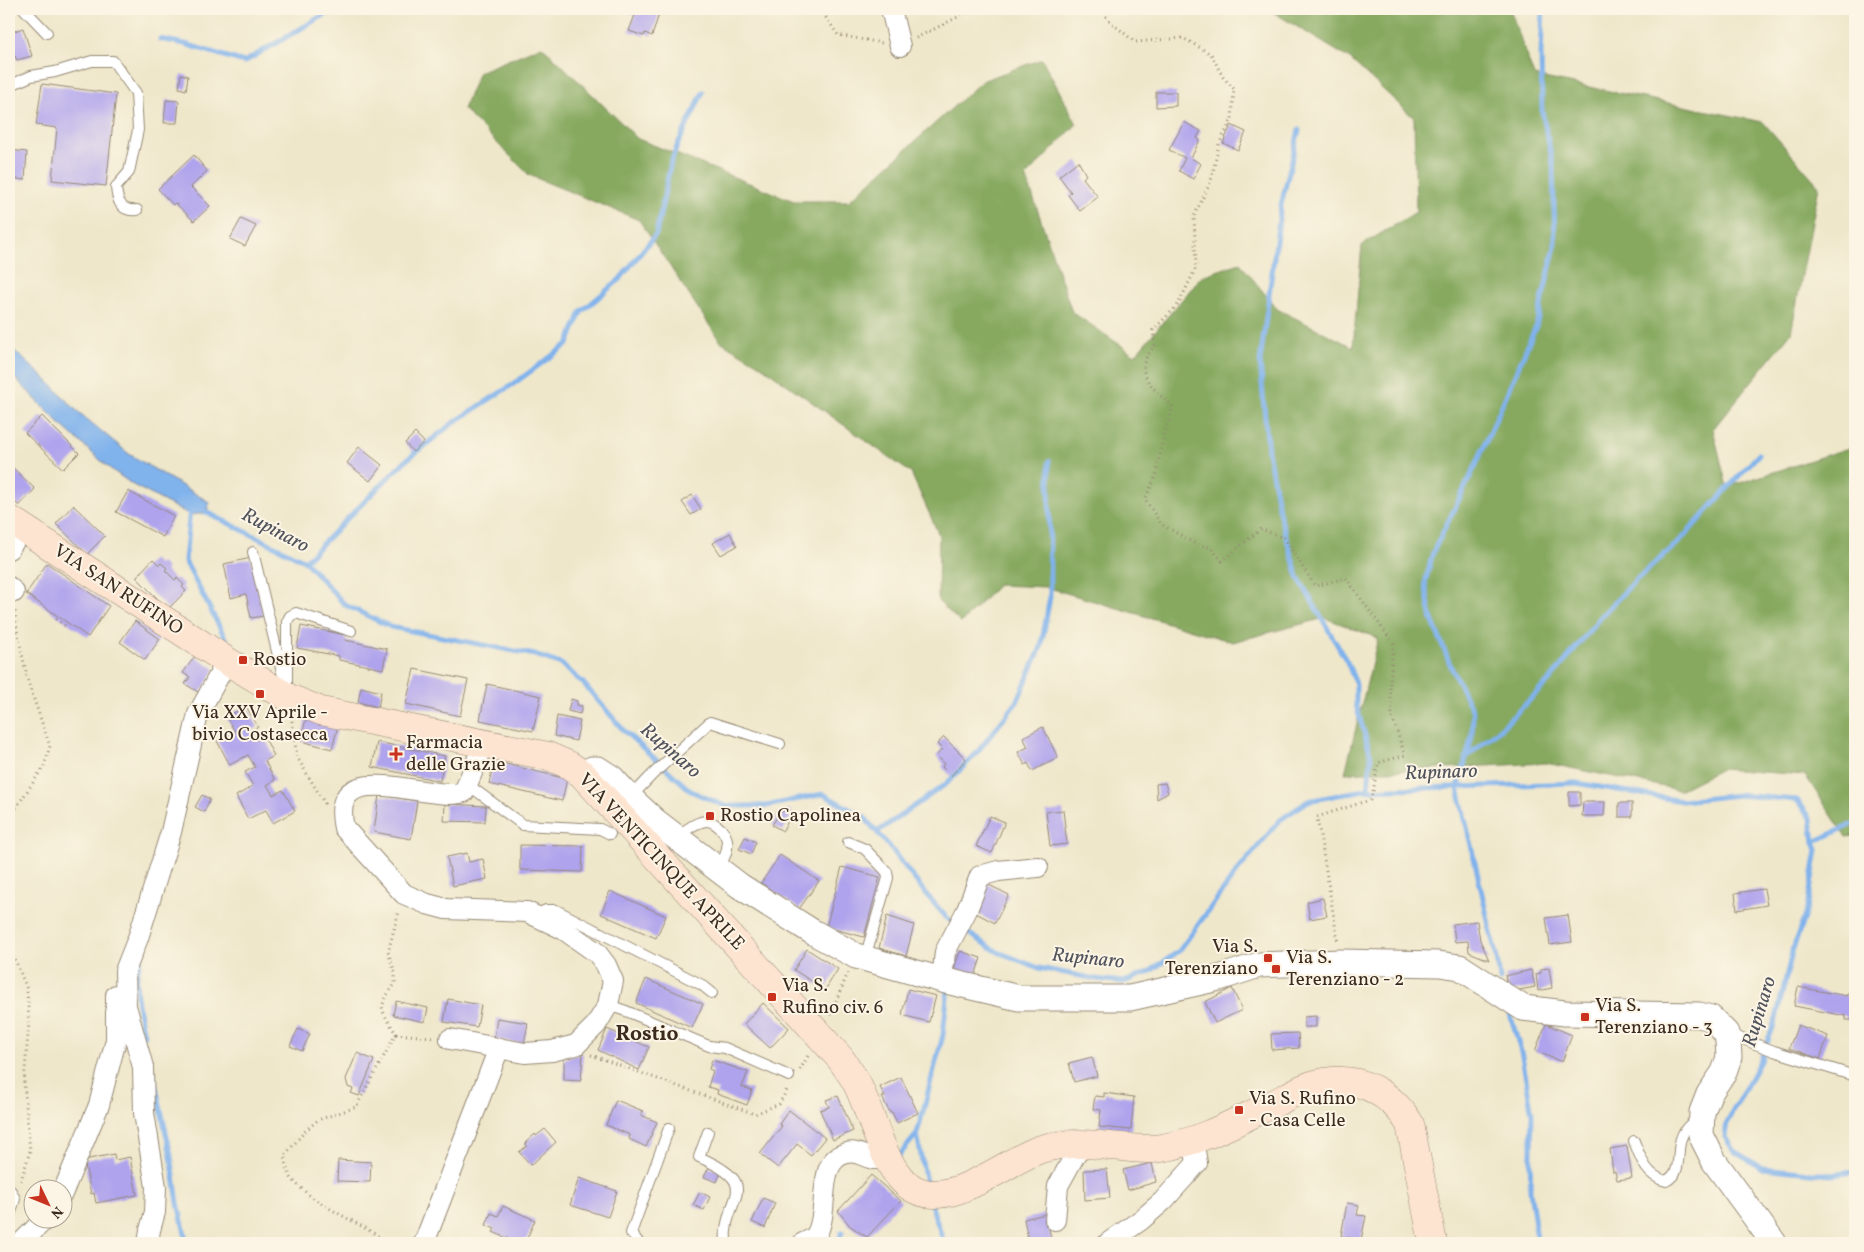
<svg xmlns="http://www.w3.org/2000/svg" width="1864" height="1252" font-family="Vollkorn,serif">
  <rect width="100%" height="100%" fill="#fcf5e5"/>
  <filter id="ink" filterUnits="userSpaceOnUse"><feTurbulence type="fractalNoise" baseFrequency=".02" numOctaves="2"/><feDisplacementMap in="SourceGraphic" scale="10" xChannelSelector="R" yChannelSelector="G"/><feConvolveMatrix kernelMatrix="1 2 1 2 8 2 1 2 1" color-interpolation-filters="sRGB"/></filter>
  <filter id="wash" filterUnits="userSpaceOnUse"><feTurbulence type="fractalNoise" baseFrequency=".0096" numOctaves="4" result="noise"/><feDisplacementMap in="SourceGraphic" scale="20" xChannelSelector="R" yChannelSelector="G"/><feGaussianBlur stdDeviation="1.12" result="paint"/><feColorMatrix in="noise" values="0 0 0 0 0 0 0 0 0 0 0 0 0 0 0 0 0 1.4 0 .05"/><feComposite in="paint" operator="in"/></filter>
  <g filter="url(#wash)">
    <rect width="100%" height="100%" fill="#efe7ca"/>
    <path fill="#86a95e" stroke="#606a3e" d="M1268 9H1510L1534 76 1763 122 1819 186 1791 333 1713 429 1727 487 1855 446V836L1846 837 1805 775 1721 769 1679 790 1546 763 1345 773 1378 638 1325 618 1233 642 1046 587 998 585 961 623 938 601 939 535 911 473 757 363 720 341 639 220 529 175 463 109 479 72 542 46 638 139 794 201H849L982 81 1042 59 1077 124 1026 176 1072 312 1135 355 1202 276 1240 263 1277 309 1353 347 1362 245 1416 212 1414 118 1350 59Z"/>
    <path fill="#80b2ec" stroke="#5e6e85" d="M9 346 49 382 76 410 129 454 209 502 207 513 190 515 133 485 108 467 61 425 9 372Z"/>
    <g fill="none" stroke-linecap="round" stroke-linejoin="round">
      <g stroke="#80b2ec" stroke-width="5">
        <path d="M160 39 185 44 244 62 334 9"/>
        <path d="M1299 130 1281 205 1260 362 1268 451 1280 516 1298 577 1347 662 1356 684V705L1371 756 1368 790"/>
        <path d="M190 508 185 561 231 649"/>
        <path d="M202 510 305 561 345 605 391 627 535 655 561 664 583 683 625 732 691 791 725 806H766L823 794 864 817 890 847 925 893 946 917 955 924"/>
        <path d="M305 561 404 462 453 423 512 385 568 344 581 312 620 279 656 234 671 162 678 144 703 92"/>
        <path d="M1466 757 1499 730 1550 680 1602 615 1638 578 1679 542 1759 454"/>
        <path d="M877 832 946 784 975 755 1017 702 1041 647 1050 597 1049 461"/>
        <path d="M1814 842 1855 823"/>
        <path d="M962 929 998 952 1039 968 1096 979 1124 982 1149 972 1179 951 1235 874 1280 820 1308 801 1364 790 1576 783 1682 801 1738 795 1797 800 1811 819 1814 842 1817 850 1807 909 1792 952 1776 1019 1761 1059 1727 1122 1725 1137 1734 1151 1762 1168 1831 1175 1855 1172"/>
        <path d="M141 957C132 984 138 1008 144 1035"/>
        <path d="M1500 980 1498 964 1458 788 1472 736 1473 712 1452 669 1431 617 1425 583 1433 552 1476 465 1536 326 1555 246 1553 164 1542 111 1541 53 1543 9"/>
        <path d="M1509 1010 1522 1056 1532 1114 1530 1190 1537 1238 1533 1243"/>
        <path d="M152 1070 171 1155 178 1203 187 1243"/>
        <path d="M898 1157 917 1134"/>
        <path d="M926 1183 917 1134 943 1035 948 988"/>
        <path d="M930 1201 944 1243"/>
        <path d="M838 1243 842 1232"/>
      </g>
    </g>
    <g id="blocks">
      <g fill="#afa3ed">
        <path d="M627 9H654L660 11 652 36 645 33 644 36 629 31 635 15 626 12Z"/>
        <path d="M23 28 32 56 17 60 15 56 9 58V33Z"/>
        <path d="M181 74 188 76 186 90 179 88Z"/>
        <path d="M42 84 116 94 106 186 52 180 57 128 36 125Z"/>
        <path d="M1156 92H1176V106L1156 107Z"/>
        <path d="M166 100 179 101 177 123H164Z"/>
        <path d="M1184 122 1201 131 1197 138 1200 140 1191 158 1201 164 1193 179 1179 171 1185 158 1169 150Z"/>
        <path d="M1231 125 1246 132 1238 150 1223 143Z"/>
        <path d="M9 150 27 152 25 180 9 178Z"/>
        <path d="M194 155 207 171 191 187 210 206 194 221 175 203 173 205 158 189Z"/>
        <path d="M1078 161 1086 175 1083 178 1098 197 1080 211 1068 195 1071 192 1059 176Z"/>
        <path d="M241 219 256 226 245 246 230 239Z"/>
        <path d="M42 416 79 453 63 469 25 433Z"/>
        <path d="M415 433 424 442 413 452 405 443Z"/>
        <path d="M359 447 382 465 370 481 347 463Z"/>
        <path d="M9 464 35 489 19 506 9 496Z"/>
        <path d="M128 491 174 516 163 537 116 512Z"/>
        <path d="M692 495 701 509 691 515 682 502Z"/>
        <path d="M73 505 105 536 87 554 56 524Z"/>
        <path d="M730 533 737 546 721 555 713 543Z"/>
        <path d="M251 558 264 616 251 618 246 594 231 598 224 564Z"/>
        <path d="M153 559 159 565 161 563 167 568 165 570 175 580 177 578 184 585 182 587 186 591 168 609 136 577Z"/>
        <path d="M47 563 109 606 88 637 26 594Z"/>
        <path d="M135 621 160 639 145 660 120 642Z"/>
        <path d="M301 626 346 635 345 640 387 649 383 669 339 660V656L297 648Z"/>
        <path d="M195 656 215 669 200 693 185 684 190 677 183 673Z"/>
        <path d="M414 669 468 680 460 716 406 704Z"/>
        <path d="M487 684 541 696 533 731 480 720Z"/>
        <path d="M361 687 381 692 378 707 358 702Z"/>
        <path d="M571 699 577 701V705L582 706 580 714 568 711Z"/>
        <path d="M246 706 258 727 251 731 256 740 264 736 274 756 265 761 275 780 267 785 273 795 283 790 295 811 273 823 266 810 248 819 236 796 253 786 245 772 255 767 248 755 230 765 217 741 235 732 226 717Z"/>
        <path d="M557 716 580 721 576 741 554 736Z"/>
        <path d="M306 718 338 726 332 749 301 741Z"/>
        <path d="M1043 727 1058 758 1032 771 1028 763 1025 765 1018 752 1028 747 1023 737Z"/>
        <path d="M944 737 966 759 951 776 942 767 944 764 936 756 942 749 937 744Z"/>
        <path d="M377 742 445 756 440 781 372 767Z"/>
        <path d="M494 761 567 779 562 801 489 784Z"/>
        <path d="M1165 783 1168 793 1157 799 1156 784Z"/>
        <path d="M1569 792H1580V805L1569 806Z"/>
        <path d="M202 795 210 799 204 812 195 807Z"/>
        <path d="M379 795 417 801 411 839 374 832Z"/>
        <path d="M1583 802H1605L1604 816H1582Z"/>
        <rect x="1619" y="803" width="13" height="14"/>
        <path d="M445 804 486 806 485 822 444 821Z"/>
        <path d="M789 809 792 813 783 831 772 825 780 812Z"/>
        <path d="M1063 810 1067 844 1050 846 1046 812Z"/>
        <path d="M990 816 1005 822 992 853 976 846Z"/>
        <path d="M745 837 756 842 751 854 739 849Z"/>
        <path d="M520 845 583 846 582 872 520 870Z"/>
        <path d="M467 853 469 862 483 859 487 879 453 886 447 857Z"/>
        <path d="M780 855 819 881 799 909 761 883Z"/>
        <path d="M842 867 880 877 864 937 826 927Z"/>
        <path d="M985 883 1009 895 995 923 972 911Z"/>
        <path d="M1764 889 1767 905 1737 910 1735 893Z"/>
        <path d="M610 891 666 916 656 938 601 914Z"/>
        <path d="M1323 898 1327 916 1310 919 1307 902Z"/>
        <path d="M1568 915 1572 942 1550 945 1546 918Z"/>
        <path d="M887 916 914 925 906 956 879 948Z"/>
        <path d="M1477 921 1480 940 1489 960 1469 952 1468 941 1455 942 1453 924Z"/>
        <path d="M807 949 838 969 825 990 794 970Z"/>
        <path d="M960 951 981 958 975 976 954 969Z"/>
        <path d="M1549 968 1552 988 1538 991 1536 974 1541 973V969Z"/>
        <path d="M1531 970 1535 987 1509 992 1505 976Z"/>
        <path d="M646 979 703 1004 692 1028 636 1003Z"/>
        <path d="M1798 987 1847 996V993H1855V1020H1846V1016L1794 1006Z"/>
        <path d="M1232 988 1242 1010 1215 1023 1205 1002Z"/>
        <path d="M908 989 936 996 929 1022 902 1015Z"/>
        <path d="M448 999 481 1005 477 1027 444 1022Z"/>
        <path d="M396 1001 428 1008 425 1022 393 1015Z"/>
        <path d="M763 1003 789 1028 770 1048 744 1024Z"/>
        <path d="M1316 1016V1027H1304V1017Z"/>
        <path d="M497 1018 528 1023 524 1044 494 1039Z"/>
        <path d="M1546 1024 1572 1035 1562 1062 1535 1051Z"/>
        <path d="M1798 1025 1828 1036 1820 1059 1789 1048Z"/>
        <path d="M298 1029 310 1034 302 1051 290 1046Z"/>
        <path d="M607 1029 649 1047 639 1070 598 1050Z"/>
        <path d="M1298 1033 1299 1048 1272 1050 1271 1034Z"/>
        <path d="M357 1053 374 1060 359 1096 351 1093 353 1089 348 1087 346 1079Z"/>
        <path d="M583 1053 581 1081 564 1080V1059Z"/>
        <path d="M1092 1057 1097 1076 1074 1082 1069 1063Z"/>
        <path d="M712 1060 748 1072 742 1087 752 1090 747 1105 717 1094 718 1090 708 1087 713 1071 709 1069Z"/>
        <path d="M901 1077 918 1113 897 1123 892 1112 890 1113 882 1097H885L880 1087Z"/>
        <path d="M1104 1093 1134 1097 1131 1130 1099 1127 1101 1110 1093 1109 1095 1096 1104 1097Z"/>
        <path d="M838 1096 853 1131 833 1140 820 1110 829 1107 826 1100Z"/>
        <path d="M616 1100 643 1111 641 1115 657 1122 646 1147 629 1139 630 1135 606 1125Z"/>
        <path d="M789 1110 825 1138 811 1155 797 1144 778 1168 760 1154 782 1126 779 1124Z"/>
        <path d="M545 1129 556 1142 531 1165 519 1152 527 1146 525 1143 535 1134 536 1136Z"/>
        <path d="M1627 1146 1632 1178 1617 1180 1615 1171 1613 1172 1610 1149Z"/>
        <path d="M114 1154 115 1160 130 1157 137 1195 96 1203 94 1193 91 1194 84 1160Z"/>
        <path d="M338 1160 371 1162 370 1182 337 1181Z"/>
        <path d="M1152 1163 1156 1182 1128 1190 1123 1170Z"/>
        <path d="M709 1167 721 1172 717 1182 704 1177Z"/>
        <path d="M1107 1169 1110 1198 1085 1200 1084 1170Z"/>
        <path d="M871 1175 901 1201 867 1237 850 1226 838 1211Z"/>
        <path d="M579 1178 617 1191 608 1217 570 1205Z"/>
        <path d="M700 1192 710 1197 704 1210 693 1205Z"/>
        <path d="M763 1198 775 1203 765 1228 752 1222Z"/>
        <path d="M1347 1203 1359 1205 1357 1215 1366 1216 1361 1240 1341 1236Z"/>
        <path d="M503 1206 535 1220 525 1243H518L493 1232 495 1229 486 1225 491 1213 498 1216Z"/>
        <path d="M1046 1214 1052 1243H1033L1032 1239 1028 1240 1024 1219Z"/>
      </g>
    </g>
  </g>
  <g filter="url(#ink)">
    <use href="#blocks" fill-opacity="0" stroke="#958874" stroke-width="1"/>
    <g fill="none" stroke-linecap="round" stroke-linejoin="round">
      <defs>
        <g id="service">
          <path d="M24 9 47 33"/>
          <path d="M9 86 31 76 55 72 92 61H113L136 93 138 130 129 172 116 187C117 201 121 212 137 210"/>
          <path d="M253 552 282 672 284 677"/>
          <path d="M287 694V622L290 616 296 613 351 631"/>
          <path d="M467 784 523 825 600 829 610 834"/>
          <path d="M630 798 652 775 710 722 780 744"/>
          <path d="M676 837C684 832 697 820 708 821 712 822 718 826 721 829 733 842 726 856 718 869"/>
          <path d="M848 842 865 849 887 872 888 878 865 958"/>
          <path d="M535 915 546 910H556L702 985 712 993"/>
          <path d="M608 1005 626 1011 709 1046 725 1048 789 1076"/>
          <path d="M1729 1034 1774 1051 1855 1076"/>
          <path d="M708 1132 699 1157C768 1187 721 1198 726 1243"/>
          <path d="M1634 1141C1641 1159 1646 1176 1666 1181 1689 1169 1668 1142 1692 1123L1701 1122"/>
          <path d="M9 1192 11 1191 15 1199 9 1218"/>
          <path d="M9 1242 10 1243"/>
          <path d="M639 1243 631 1233 669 1128"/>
        </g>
        <g id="minor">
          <path d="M891 9 900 46"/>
          <path d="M9 549 23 528"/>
          <path d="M9 587 14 592"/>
          <path d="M942 980 945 952 967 910 980 876 998 871 1038 867"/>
          <path d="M450 1039 525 1053 552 1051 576 1045 596 1025 608 1005 613 981 606 965 597 953 563 929 527 912 446 909 427 904 404 894 344 828C327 752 430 804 464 792L484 744"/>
          <path d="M62 1194 99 1105 116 1040V995"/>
          <path d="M1055 1220 1058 1186 1081 1144"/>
          <path d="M21 1243 44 1220"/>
          <path d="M148 1243 150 1230 155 1212 156 1187 144 1113 143 1067 126 1006 125 971 138 938 171 832 198 714 227 661"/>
          <path d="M424 1243 499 1048"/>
          <path d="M803 1243C808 1241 813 1239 816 1235 831 1212 814 1160 847 1153 857 1150 863 1157 873 1159 877 1159 883 1158 888 1158"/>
          <path d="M1108 1243 1141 1220 1163 1201 1197 1163 1193 1140"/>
        </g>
        <path id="tertiary" d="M582 774 592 769H598L612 778 630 798 655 821 740 886 811 931 856 956 942 980 1019 998H1130L1219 978 1259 965 1341 962 1439 964 1460 967 1523 1008 1565 1013 1699 1015 1711 1018 1726 1033 1728 1041 1729 1057 1724 1072 1709 1094 1702 1112 1701 1135 1714 1161 1774 1243"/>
        <path id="secondary" d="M9 519 227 661 289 698 321 711 548 756 569 765 582 774 840 1058C845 1065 850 1072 855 1080 872 1110 882 1170 912 1188 951 1211 1005 1161 1041 1149 1070 1140 1101 1145 1131 1148 1141 1149 1152 1150 1161 1148 1201 1142 1237 1121 1273 1104 1289 1096 1307 1084 1325 1082 1361 1076 1392 1094 1410 1124L1433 1243"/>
      </defs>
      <use href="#service" stroke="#958874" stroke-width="12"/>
      <use href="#minor" stroke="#958874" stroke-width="22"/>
      <use href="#tertiary" stroke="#958874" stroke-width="27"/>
      <use href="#secondary" stroke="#958874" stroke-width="29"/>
      <g stroke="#958874" stroke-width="3" stroke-dasharray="1 4" stroke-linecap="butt">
        <path d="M820 9 838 35 882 43"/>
        <path d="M1040 9 1042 11 1050 9"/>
        <path d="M1099 9 1113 24 1135 42 1183 38 1211 54 1223 77 1234 89 1232 119 1219 144 1211 181 1194 216 1196 268 1178 305 1153 330 1155 345C1152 349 1149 353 1146 358 1136 378 1161 395 1173 407L1162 442 1156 476 1145 499 1161 524 1194 543 1211 548 1222 561 1261 529 1284 538 1315 586 1346 578 1393 643 1390 682 1392 717 1405 755 1378 763C1376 773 1374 793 1370 800L1317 817 1338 942"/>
        <path d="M916 38 974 9"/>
        <path d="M56 619 68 628"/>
        <path d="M292 721 297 757 325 804"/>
        <path d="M9 815 14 811 44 766 50 746 28 682 16 625 15 608"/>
        <path d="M9 951 16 962 27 989 29 1023 24 1082 30 1151 20 1184"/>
        <path d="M830 1015 848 973"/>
        <path d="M396 1034 432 1037"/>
        <path d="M591 1055 755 1114 779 1104 788 1088"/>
        <path d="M800 1070 809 1054"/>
        <path d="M383 1243 384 1240C354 1219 317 1207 293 1180 287 1173 286 1163 285 1155L306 1130 318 1120 356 1107 396 1034 384 1014 382 1007 385 998 395 984V973L388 952 399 911"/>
      </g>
      <use href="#service" stroke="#fff" stroke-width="10"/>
      <use href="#minor" stroke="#fff" stroke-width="20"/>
      <use href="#tertiary" stroke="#fff" stroke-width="25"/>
      <use href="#secondary" stroke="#fde4d0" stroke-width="28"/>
    </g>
  </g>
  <g fill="#c8321e" stroke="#fcf5e5" stroke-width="2">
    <rect x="238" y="655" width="10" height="10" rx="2.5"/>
    <rect x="255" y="689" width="10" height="10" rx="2.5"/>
    <path d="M393.5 746.5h5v5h5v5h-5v5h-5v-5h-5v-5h5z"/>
    <rect x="705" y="811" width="10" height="10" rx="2.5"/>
    <rect x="1263" y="953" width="10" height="10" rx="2.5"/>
    <rect x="1271" y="964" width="10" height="10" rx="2.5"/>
    <rect x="767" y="992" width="10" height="10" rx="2.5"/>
    <rect x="1580" y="1012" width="10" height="10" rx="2.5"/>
    <rect x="1234" y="1105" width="10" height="10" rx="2.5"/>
  </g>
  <g text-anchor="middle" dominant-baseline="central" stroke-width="4" stroke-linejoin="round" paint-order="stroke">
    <g font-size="19" fill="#3b2a1e" stroke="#fcf5e5">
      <text transform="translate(118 590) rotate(33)">VIA SAN RUFINO</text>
      <text transform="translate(661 862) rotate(47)">VIA VENTICINQUE APRILE</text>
    </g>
    <g font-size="19" fill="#3b2a1e" stroke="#fcf5e5" text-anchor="start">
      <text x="253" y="660">Rostio</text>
      <text x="260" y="713" text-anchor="middle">Via XXV Aprile -<tspan x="260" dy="22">bivio Costasecca</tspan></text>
      <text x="406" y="743">Farmacia<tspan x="406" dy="22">delle Grazie</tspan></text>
      <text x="720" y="816">Rostio Capolinea</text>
      <text x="1258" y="947" text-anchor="end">Via S.<tspan x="1258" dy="22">Terenziano</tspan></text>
      <text x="1286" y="958">Via S.<tspan x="1286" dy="22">Terenziano - 2</tspan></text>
      <text x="782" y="986">Via S.<tspan x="782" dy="22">Rufino civ. 6</tspan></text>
      <text x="1595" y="1006">Via S.<tspan x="1595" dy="22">Terenziano - 3</tspan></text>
      <text x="1249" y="1099">Via S. Rufino<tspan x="1249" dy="22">- Casa Celle</tspan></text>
    </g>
    <g font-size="20" font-style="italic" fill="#50535c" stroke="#fcf5e5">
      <text transform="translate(275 531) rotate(28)">Rupinaro</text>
      <text transform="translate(670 751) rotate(41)">Rupinaro</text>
      <text transform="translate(1441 773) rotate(-2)">Rupinaro</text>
      <text transform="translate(1088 959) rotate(6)">Rupinaro</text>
      <text transform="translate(1760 1012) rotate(-73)">Rupinaro</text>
    </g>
    <g font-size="21" font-weight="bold" fill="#3b2a1e" stroke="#fcf5e5">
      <text x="647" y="1034">Rostio</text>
    </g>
  </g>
  <rect width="1864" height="1252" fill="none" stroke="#fcf5e5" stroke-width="30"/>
  <g transform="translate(48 1204) rotate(133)"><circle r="24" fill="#fcf5e5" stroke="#afa495"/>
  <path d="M0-4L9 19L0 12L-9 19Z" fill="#c8321e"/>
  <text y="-8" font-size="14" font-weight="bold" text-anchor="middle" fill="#3b2a1e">N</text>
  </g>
</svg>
